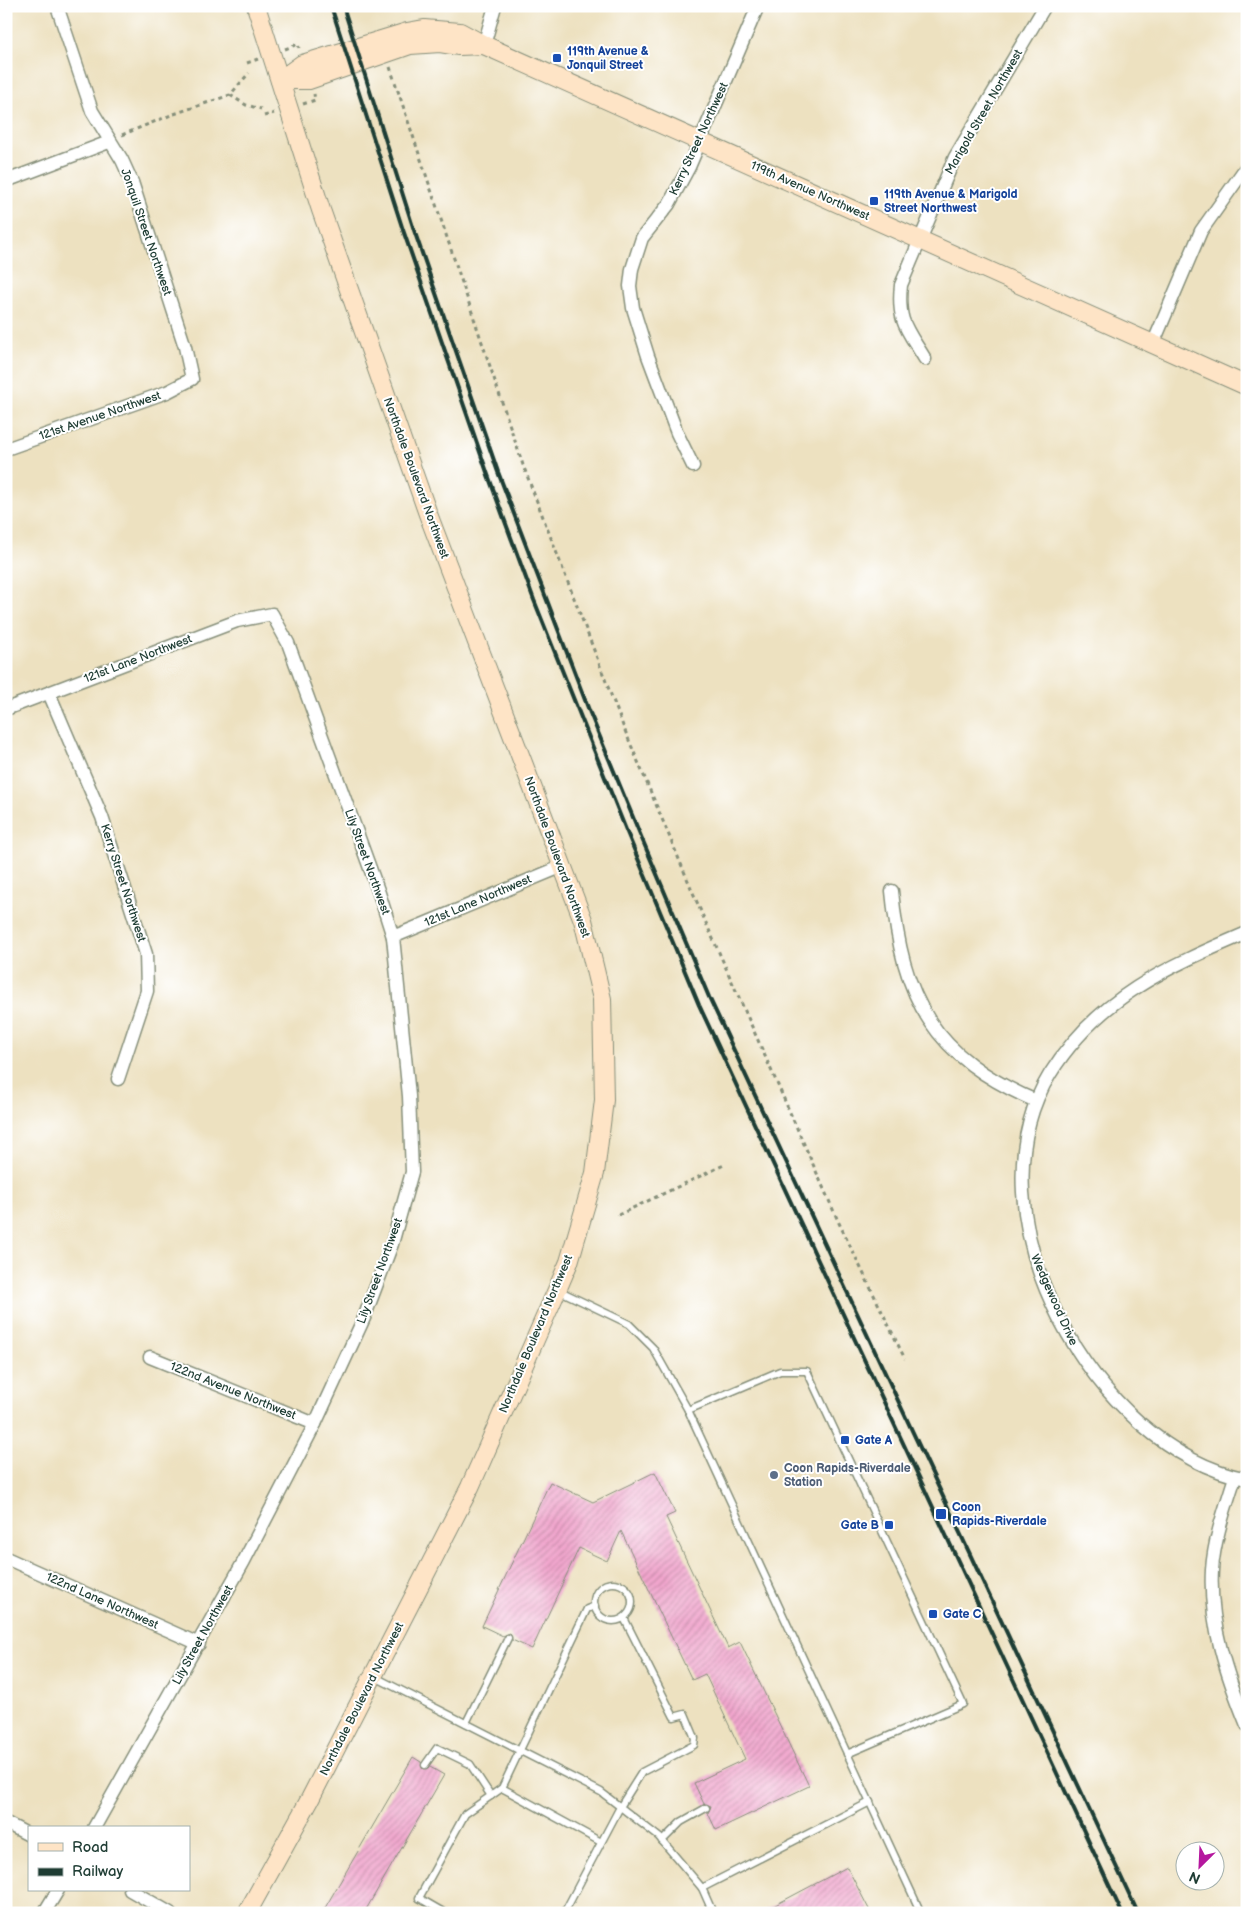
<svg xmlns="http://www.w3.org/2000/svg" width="1253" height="1919" font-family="'Balsamiq Sans',sans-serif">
  <defs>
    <pattern id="building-hatch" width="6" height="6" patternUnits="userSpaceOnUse" patternTransform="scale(1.25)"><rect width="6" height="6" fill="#f1a6cd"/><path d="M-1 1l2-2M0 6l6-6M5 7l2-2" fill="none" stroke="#c388a7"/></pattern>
  </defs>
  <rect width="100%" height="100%" fill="#fff"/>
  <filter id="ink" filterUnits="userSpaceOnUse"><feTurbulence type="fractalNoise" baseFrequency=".02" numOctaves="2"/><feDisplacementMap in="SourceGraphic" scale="10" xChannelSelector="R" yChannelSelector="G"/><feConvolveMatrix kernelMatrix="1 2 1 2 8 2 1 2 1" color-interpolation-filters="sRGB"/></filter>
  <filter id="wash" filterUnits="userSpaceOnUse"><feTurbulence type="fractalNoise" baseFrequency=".0096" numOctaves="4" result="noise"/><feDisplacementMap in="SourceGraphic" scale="20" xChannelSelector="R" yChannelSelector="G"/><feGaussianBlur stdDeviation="1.12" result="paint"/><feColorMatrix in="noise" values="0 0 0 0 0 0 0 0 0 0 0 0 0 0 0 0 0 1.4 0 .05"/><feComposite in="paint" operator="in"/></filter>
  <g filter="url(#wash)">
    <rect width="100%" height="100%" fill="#ede1c0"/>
    <g id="blocks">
      <g fill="url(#building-hatch)">
        <path d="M655 1472 675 1513 666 1517 728 1648 740 1642 809 1786 716 1830 708 1813 711 1806 704 1804 694 1783 745 1759 705 1674 692 1680 621 1531 607 1561 579 1548 532 1649 512 1640 510 1633 503 1636 482 1626 550 1482 593 1502Z"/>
        <path d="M413 1757 421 1762 423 1769 430 1767 444 1775 364 1913H322Z"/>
        <path d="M847 1867 871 1913H760Z"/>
      </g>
    </g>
  </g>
  <g filter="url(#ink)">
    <use href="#blocks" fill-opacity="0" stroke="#868f7a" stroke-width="1"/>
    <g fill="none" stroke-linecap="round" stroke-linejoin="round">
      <defs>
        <g id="lane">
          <path d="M558 1290 629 1324 653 1348 688 1410 921 1913"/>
          <path d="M688 1410 780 1371H807L963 1704 847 1754"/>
          <circle cx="613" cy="1602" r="19"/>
          <path d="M375 1677 601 1792 659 1837 702 1888"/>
          <path d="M466 1723 508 1638"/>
          <path d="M425 1765 437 1748 470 1764 491 1796"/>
          <path d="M502 1788 601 1842"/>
          <path d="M662 1841 681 1822 706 1808"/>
          <path d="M445 1913 419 1898 465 1814 502 1788 587 1609 595 1606"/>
          <path d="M564 1913 620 1807 642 1772 694 1745 695 1738 685 1714 674 1717 624 1618"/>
          <path d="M713 1913 702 1888 870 1802"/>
        </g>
        <g id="street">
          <path d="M484 45 495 6"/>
          <path d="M6 181 109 142"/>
          <path d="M1153 344 1201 231 1247 166"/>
          <path d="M925 359C907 329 897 322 901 285L955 157 1045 6"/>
          <path d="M6 449 167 392 192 379 185 347 132 182 122 160 92 111 57 6"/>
          <path d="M693 466 677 433 648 356 633 308 630 286 632 269 642 238 669 204 689 167 758 6"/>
          <path d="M49 693 102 817 146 954 147 991 118 1079"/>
          <path d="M6 709 237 621 272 614 288 643 379 893 393 937 409 1096 412 1172 392 1244 364 1318 315 1424 244 1561 94 1828"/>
          <path d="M892 891C902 999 933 1057 1036 1101"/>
          <path d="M1247 933C1167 967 1097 998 1050 1074 964 1214 1094 1449 1247 1479"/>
          <path d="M393 937 563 866"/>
          <path d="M150 1357 315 1424"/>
          <path d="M1235 1477C1226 1506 1214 1539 1212 1570 1209 1624 1227 1676 1247 1725"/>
          <path d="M6 1558 199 1644"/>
          <path d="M6 1823 29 1835"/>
          <path d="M130 1890 170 1913"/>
          <path d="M44 1913 58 1890"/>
        </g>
        <g id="secondary">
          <path d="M280 80 302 64 407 32 424 29 460 32 484 45 1247 386"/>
          <path d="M280 80H309L410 45 440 43 459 46 483 45"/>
          <path d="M247 1913 310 1799 470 1487 557 1290 569 1262 595 1173 604 1100 602 999 583 920 428 514 321 210 256 6"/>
        </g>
      </defs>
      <use href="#lane" stroke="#868f7a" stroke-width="9"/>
      <use href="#street" stroke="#868f7a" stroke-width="15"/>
      <use href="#secondary" stroke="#868f7a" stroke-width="20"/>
      <g stroke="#868f7a" stroke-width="3" stroke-dasharray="4 4" stroke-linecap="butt">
        <path d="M285 49 298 44 299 48"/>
        <path d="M247 63 258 59"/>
        <path d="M390 67 523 465 623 726 702 914 839 1223 905 1359"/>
        <path d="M230 95 246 105 261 109"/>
        <path d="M303 104 315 100 314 94"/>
        <path d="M264 116 274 113"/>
        <path d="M122 135 171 115 230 95 249 73"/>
        <path d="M618 1215 724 1165"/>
      </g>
      <use href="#lane" stroke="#fff" stroke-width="6"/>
      <use href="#street" stroke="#fff" stroke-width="12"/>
      <use href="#secondary" stroke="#fee4c6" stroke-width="18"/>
      <g stroke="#1f3d34" stroke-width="4">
        <path d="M331 6 403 230 488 475 534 600 626 830 699 1005 1122 1913"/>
        <path d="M343 6 414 230 498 472 590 713 637 827 709 997 1138 1913"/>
      </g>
    </g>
  </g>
  <g fill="#1a4fb4" stroke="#fff" stroke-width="2">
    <rect x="552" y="53" width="10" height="10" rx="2.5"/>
    <rect x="869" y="196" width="10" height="10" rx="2.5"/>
    <rect x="840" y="1435" width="10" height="10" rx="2.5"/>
    <rect x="935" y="1508" width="12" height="12" rx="2.5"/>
    <rect x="884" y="1520" width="10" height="10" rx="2.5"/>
    <rect x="928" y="1609" width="10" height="10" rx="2.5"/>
  </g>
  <circle fill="#5c6f8a" stroke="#fff" stroke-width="2" cx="774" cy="1475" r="5"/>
  <g text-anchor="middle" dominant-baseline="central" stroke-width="4" stroke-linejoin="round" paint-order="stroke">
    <g font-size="12" font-weight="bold" fill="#164399" stroke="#fff" text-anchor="start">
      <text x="567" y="51">119th Avenue &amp;<tspan x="567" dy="14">Jonquil Street</tspan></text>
      <text x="884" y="194">119th Avenue &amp; Marigold<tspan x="884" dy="14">Street Northwest</tspan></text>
      <text x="855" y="1440">Gate A</text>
      <text x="952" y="1507">Coon<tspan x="952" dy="14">Rapids-Riverdale</tspan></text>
      <text x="879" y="1525" text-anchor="end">Gate B</text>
      <text x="943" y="1614">Gate C</text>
    </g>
    <g font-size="12" fill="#1f3d34" stroke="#fff">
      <text transform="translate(984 112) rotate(-60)">Marigold Street Northwest</text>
      <text transform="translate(699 139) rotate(-65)">Kerry Street Northwest</text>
      <text transform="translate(810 191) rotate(24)">119th Avenue Northwest</text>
      <text transform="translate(146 232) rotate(71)">Jonquil Street Northwest</text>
      <text transform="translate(100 416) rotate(-19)">121st Avenue Northwest</text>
      <text transform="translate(416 478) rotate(70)">Northdale Boulevard Northwest</text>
      <text transform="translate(138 659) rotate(-21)">121st Lane Northwest</text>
      <text transform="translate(557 857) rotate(70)">Northdale Boulevard Northwest</text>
      <text transform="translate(367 862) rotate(70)">Lily Street Northwest</text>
      <text transform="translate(123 883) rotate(72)">Kerry Street Northwest</text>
      <text transform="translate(478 901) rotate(-23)">121st Lane Northwest</text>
      <text transform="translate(380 1271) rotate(-70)">Lily Street Northwest</text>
      <text transform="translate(1054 1300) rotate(66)">Wedgewood Drive</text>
      <text transform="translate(536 1334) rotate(-67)">Northdale Boulevard Northwest</text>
      <text transform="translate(233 1391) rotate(22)">122nd Avenue Northwest</text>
      <text transform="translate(102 1601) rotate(24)">122nd Lane Northwest</text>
      <text transform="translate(203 1635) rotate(-61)">Lily Street Northwest</text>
      <text transform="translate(362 1699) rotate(-63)">Northdale Boulevard Northwest</text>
    </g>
    <g font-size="12" font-weight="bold" fill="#4e5e75" stroke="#fff" text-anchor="start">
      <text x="784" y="1468">Coon Rapids-Riverdale<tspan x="784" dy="14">Station</tspan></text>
    </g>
  </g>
  <rect width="1253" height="1919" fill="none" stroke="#fff" stroke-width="25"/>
  <rect x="28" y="1826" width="162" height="65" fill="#ffffff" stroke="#a5b1ae"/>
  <rect x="38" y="1843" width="25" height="8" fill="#fee4c6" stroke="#a5b1ae"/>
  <text x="72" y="1852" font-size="15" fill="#1f3d34">Road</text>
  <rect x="38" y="1868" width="25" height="8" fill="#1f3d34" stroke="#a5b1ae"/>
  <text x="72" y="1876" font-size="15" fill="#1f3d34">Railway</text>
  <g transform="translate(1200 1866) rotate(204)"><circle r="24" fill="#ffffff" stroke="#a5b1ae"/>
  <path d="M0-4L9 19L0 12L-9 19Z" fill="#b5179e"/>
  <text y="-8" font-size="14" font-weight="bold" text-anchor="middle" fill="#1f3d34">N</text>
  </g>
</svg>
